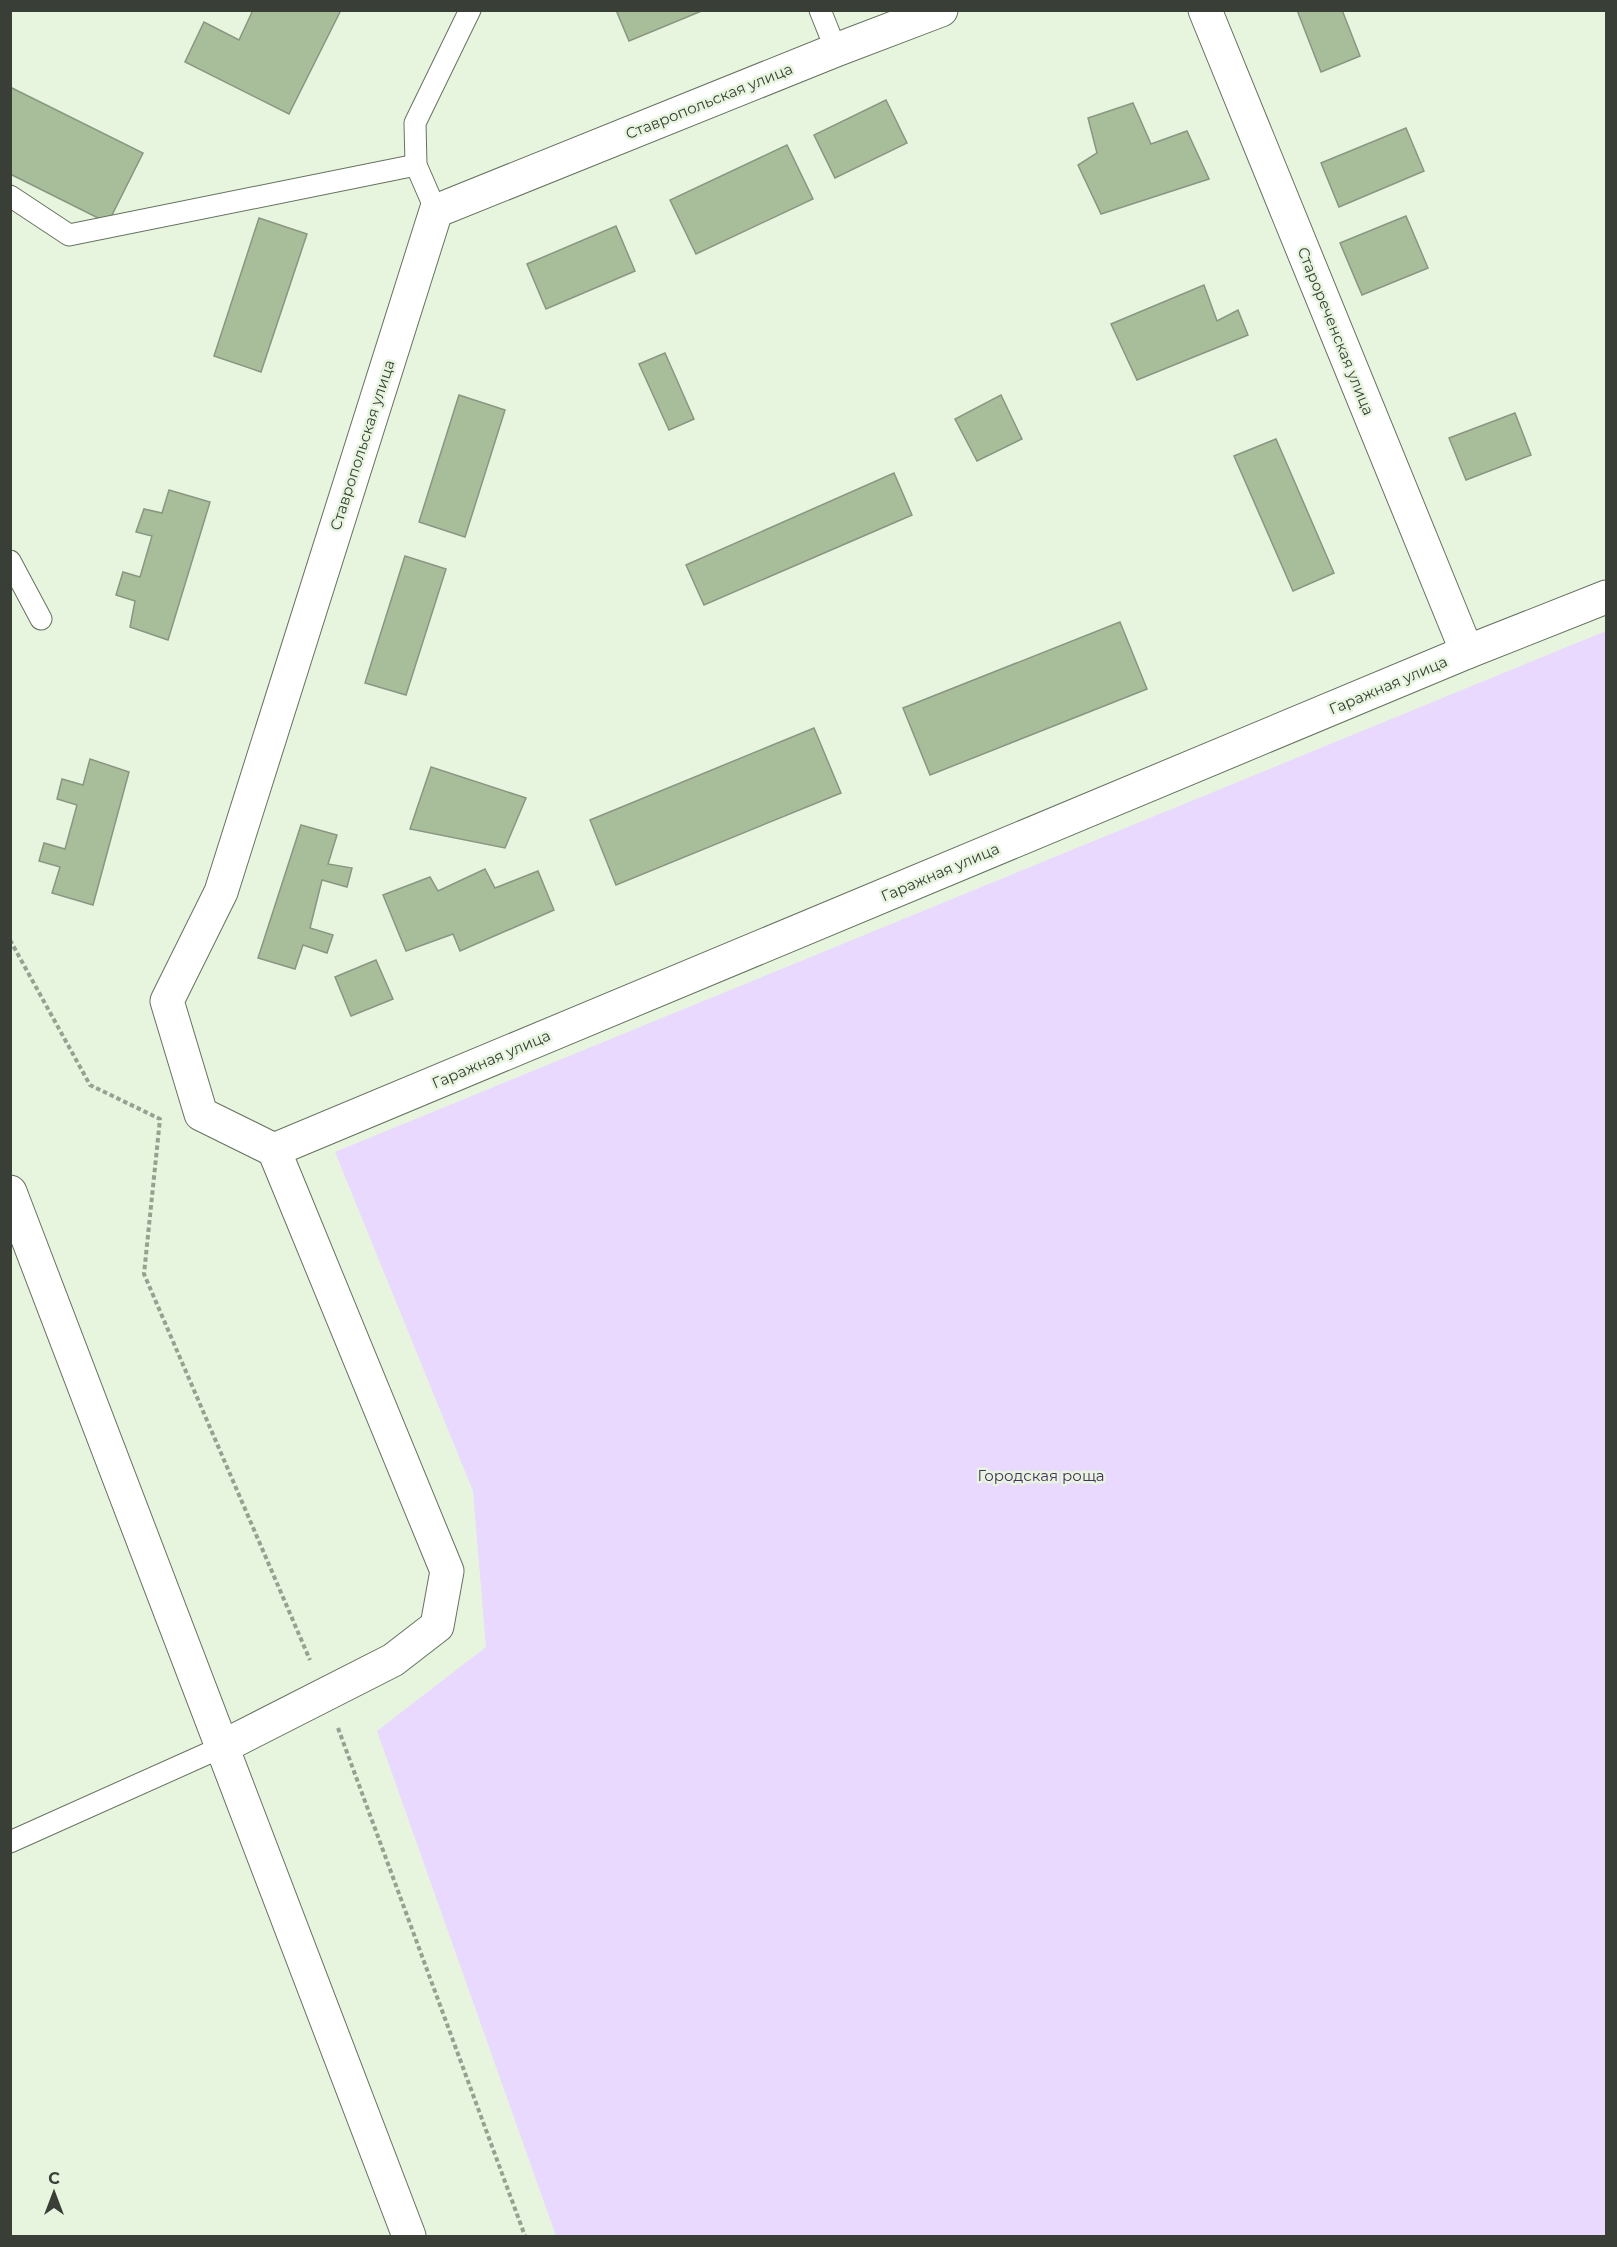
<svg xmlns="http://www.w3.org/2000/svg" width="1617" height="2247" font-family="Montserrat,sans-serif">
  <rect width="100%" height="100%" fill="#e7f5df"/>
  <path fill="#e9d9fe" d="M1606 631V2236H556L377 1731 486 1647 473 1491 335 1152Z"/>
  <g fill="#a8be9a" stroke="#899681" stroke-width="1.5">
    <path d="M253 10H341L289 114 185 62 204 22 239 40Z"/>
    <path d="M616 10H704L629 41Z"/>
    <path d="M1297 10H1342L1360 56 1321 72Z"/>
    <path d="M10 87 143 153 108 223 10 174Z"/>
    <path d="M886 100 907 143 835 178 814 135Z"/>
    <path d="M1133 103 1151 144 1187 131 1209 179 1101 214 1078 165 1097 153 1088 118Z"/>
    <path d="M1406 128 1424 171 1339 207 1321 163Z"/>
    <path d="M787 145 813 199 696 254 670 200Z"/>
    <path d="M1406 216 1428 268 1362 295 1340 243Z"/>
    <path d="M259 218 307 234 261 372 214 356Z"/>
    <path d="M616 226 635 271 546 309 527 264Z"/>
    <path d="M1204 285 1217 321 1238 310 1248 335 1137 380 1111 324Z"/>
    <path d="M665 353 694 419 669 430 639 364Z"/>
    <path d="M459 395 505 410 465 537 419 522Z"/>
    <path d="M1001 395 1022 439 977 461 955 419Z"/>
    <path d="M1515 413 1531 455 1466 480 1449 438Z"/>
    <path d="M1276 439 1334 573 1293 591 1234 456Z"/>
    <path d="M894 473 912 515 704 605 686 565Z"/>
    <path d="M169 490 210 502 168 640 130 627 135 601 116 595 123 572 140 577 152 536 136 532 144 509 162 513Z"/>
    <path d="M405 556 446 569 406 695 365 683Z"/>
    <path d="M1120 622 1147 689 930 775 903 708Z"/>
    <path d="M814 728 841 793 616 885 590 820Z"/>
    <path d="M90 759 129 772 93 905 52 893 60 867 39 861 44 843 65 849 77 805 57 799 62 779 83 785Z"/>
    <path d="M431 767 526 798 505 848 410 829Z"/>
    <path d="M301 825 337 835 328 864 352 868 347 887 322 880 310 928 333 935 327 953 303 945 295 969 258 958Z"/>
    <path d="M485 869 495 888 538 871 554 910 460 951 453 934 406 951 383 895 430 877 438 891Z"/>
    <path d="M376 960 393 999 351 1016 335 977Z"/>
  </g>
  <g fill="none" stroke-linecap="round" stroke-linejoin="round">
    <defs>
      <g id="service">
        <path d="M820 10 836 50"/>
        <path d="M10 196 69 235 416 165"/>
        <path d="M436 211 416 165 415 123 470 10"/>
        <path d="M10 561 41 619"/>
        <path d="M10 1842 222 1747"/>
      </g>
      <g id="minor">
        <path d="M1205 10 1467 652"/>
        <path d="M274 1150 201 1114 167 1001 221 892 436 211 836 50 941 10"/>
        <path d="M274 1150 1467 652 1606 597"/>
        <path d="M222 1747 393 1660 437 1626 447 1571 274 1150"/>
      </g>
      <path id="primary" d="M10 1192 409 2236"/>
    </defs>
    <use href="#service" stroke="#66725f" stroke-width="23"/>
    <use href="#minor" stroke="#66725f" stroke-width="35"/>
    <use href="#primary" stroke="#66725f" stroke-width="35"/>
    <g stroke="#96a191" stroke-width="4" stroke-dasharray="4.5 3" stroke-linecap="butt">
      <path d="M10 940 90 1085 160 1119 144 1274 310 1660"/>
      <path d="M338 1728 525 2236"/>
    </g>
    <use href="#service" stroke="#fff" stroke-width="21"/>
    <use href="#minor" stroke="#fff" stroke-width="33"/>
    <use href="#primary" stroke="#fff" stroke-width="33"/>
  </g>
  <g text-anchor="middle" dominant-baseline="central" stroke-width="5" stroke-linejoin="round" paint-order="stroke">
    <g font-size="15" fill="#393f36" stroke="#e7f5df">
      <text transform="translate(709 101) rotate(-22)">Ставропольская улица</text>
      <text transform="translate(1336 331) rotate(68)">Старореченская улица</text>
      <text transform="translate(362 445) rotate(-72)">Ставропольская улица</text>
      <text transform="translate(1388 685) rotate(-23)">Гаражная улица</text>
      <text transform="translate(940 872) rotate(-23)">Гаражная улица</text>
      <text transform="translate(491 1059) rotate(-23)">Гаражная улица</text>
    </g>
    <g font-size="15" fill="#472f5f" stroke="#e7f5df">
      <text x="1041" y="1475">Городская роща</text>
    </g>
  </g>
  <rect width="1617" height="2247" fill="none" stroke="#393f36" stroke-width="24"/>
  <g transform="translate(54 2193)" stroke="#e7f5df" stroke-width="4.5" paint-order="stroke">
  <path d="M0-4.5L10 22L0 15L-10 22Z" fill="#393f36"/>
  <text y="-9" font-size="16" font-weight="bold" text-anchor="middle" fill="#393f36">С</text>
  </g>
</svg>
